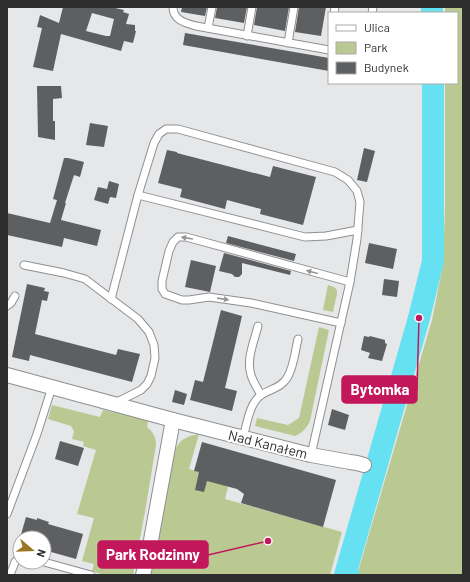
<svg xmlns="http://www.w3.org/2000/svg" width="470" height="582" font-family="Barlow,sans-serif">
  <rect width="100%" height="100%" fill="#e6e7e9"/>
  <g fill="#bac892">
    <path d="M445 7H463V575H357L432 320 443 265 445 209V83H457V13H445Z"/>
    <path d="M328 285 334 287 337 290V294L333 312 323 310Z"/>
    <path d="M319 327 329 330 310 421C307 428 302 433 295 436L255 426 257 418 288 425 299 418Z"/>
    <path d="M52 405 100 417 103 410 143 419 148 421 147 427C153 432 156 437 156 445L145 512 133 575H104L92 571 94 564 82 561 94 518 77 514 96 450 83 446 84 442 72 439 74 431 71 426 48 419Z"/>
    <path d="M199 434 189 469 205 474 228 487 225 499 342 532 330 575H151L158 544 185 552 187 549 158 540 172 462 177 446 182 440 190 436Z"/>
  </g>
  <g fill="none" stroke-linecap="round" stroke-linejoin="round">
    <path stroke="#66e1f2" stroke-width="3.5" d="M347 568 358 572"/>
    <g stroke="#66e1f2" stroke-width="22">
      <path d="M432 7V13"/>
      <path d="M345 575 419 318 433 261V83"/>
    </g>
  </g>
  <g fill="#5e5f61" fill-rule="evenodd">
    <path d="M63 7H111L124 10 123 12 129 14 126 24 135 25V31H136L133 43 124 41 121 51 61 34 53 71 33 67 42 28 37 27 40 15 59 23ZM92 13 114 19 110 36H106L86 31Z"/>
    <path d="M182 7H207L205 16 181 12Z"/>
    <path d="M217 7H247L244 23 215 18Z"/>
    <path d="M257 7H289L285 31 254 25Z"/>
    <path d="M299 7H326L321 36 295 32Z"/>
    <path d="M185 33 329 58V71L183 45Z"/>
    <path d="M37 86H61L62 98 53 99V121H55V140L38 137Z"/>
    <path d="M90 123 108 126 104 147 86 145Z"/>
    <path d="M364 148 375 151 367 182 357 180Z"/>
    <path d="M167 150 177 152V153L270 177 273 166 316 177 303 225 260 214 261 209 227 200 225 209 180 197 182 189 158 183Z"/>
    <path d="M64 158H68L84 162 80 177 74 175 65 203H66L61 220 101 230 97 246 64 238 62 247 7 235V213L50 223 57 200 53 199Z"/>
    <path d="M109 181 119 184 116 198 110 197 108 204 94 200 98 187 107 189Z"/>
    <path d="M228 236 296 254 294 261 226 243Z"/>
    <path d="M369 243 397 249 393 269 365 263Z"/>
    <path d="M224 253 291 271 290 275 242 263V274L239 277H235L232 274 219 271Z"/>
    <path d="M191 260 216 266 210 292 185 287Z"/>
    <path d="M384 279 399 281 397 297 382 295Z"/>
    <path d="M27 284 45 288 44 291 49 292 47 301 42 300 35 334 116 355 118 349 140 354 132 382 30 355 29 361 12 357Z"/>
    <path d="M221 310 242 316 225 388 237 391 232 411 190 400 195 380 203 382Z"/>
    <path d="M364 336 369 337 370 336 385 340V343L387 344 382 361 368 358 370 353 361 350Z"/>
    <path d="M175 390 187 394 184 405 172 402Z"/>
    <path d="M332 409 349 415 345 430 328 425Z"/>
    <path d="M60 441 84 448 78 466 55 459Z"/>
    <path d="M202 442 336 480 323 527 241 503 244 494 237 489 207 481 204 492 195 490 199 472 194 471Z"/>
    <path d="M26 517 37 520V518L49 522 48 524 83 534 76 559 44 550V538H20Z"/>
  </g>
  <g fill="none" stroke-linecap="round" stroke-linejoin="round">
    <defs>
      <g id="lane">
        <path d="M173 7C173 20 185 23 196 26L329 50"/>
        <path d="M334 13 335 7"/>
        <path d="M372 13 373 7"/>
        <path d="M208 28 212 7"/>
        <path d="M247 36 252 7"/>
        <path d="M288 43 294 7"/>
        <path d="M138 195 305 237 326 236 358 230"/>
        <path d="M24 265 64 273 85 279 138 319 149 332 154 345 155 358 151 376 147 384 141 390 115 403"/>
        <path d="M111 299 138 195 154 143 159 134 166 129H178L335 172 348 180 357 191 360 202 357 239 350 282 311 455"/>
        <path d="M7 306 11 303 15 296"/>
        <path d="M341 323 251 303 209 297 189 300H182L165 294 162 289V281L169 251 173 242 178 237H186L350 282"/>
        <path d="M258 326C254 342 246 359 251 375 253 382 258 389 261 395"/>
        <path d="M243 438C247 424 249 404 261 395 270 389 281 388 287 378 294 367 295 351 298 339"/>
        <path d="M7 514 37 434 52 387"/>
        <path d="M44 562 91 575"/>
        <path d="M10 575 15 562 20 557"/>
      </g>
      <g id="street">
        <path d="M7 375 173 420 311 455 350 462 357 463 364 465"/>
        <path d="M143 575 151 540 173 420"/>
      </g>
    </defs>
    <use href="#lane" stroke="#8e8f91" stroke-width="9"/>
    <use href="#street" stroke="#8e8f91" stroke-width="16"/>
    <use href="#lane" stroke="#fff" stroke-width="7"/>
    <use href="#street" stroke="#fff" stroke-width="14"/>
  </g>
  <defs><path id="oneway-solid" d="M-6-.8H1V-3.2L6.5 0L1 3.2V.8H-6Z"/></defs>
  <g fill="#969697">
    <use href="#oneway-solid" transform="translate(187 238) rotate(-171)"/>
    <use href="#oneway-solid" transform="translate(312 272) rotate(-165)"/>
    <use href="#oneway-solid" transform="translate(223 299) rotate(8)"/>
  </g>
  <g text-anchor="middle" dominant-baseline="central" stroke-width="4" stroke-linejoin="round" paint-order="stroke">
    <g font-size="14" fill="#2e2e2f" stroke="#fff">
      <text transform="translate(268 444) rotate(14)">Nad Kanałem</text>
    </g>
  </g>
  <path fill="none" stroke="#c2185b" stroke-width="1.5" d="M419 318L417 390M268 541L208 555"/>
  <g fill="#c2185b" stroke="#fff" stroke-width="1.5">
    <circle cx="419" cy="318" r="4"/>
    <circle cx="268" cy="541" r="4"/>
  </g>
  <g fill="#c2185b" stroke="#c2185b" stroke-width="1.5">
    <rect x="342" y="376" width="75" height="27" rx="4"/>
    <rect x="98" y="541" width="110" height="27" rx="4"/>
  </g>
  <g font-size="15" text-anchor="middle" font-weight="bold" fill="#fff">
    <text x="380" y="395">Bytomka</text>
    <text x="153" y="560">Park Rodzinny</text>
  </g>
  <rect width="470" height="582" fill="none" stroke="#2e2e2f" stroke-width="16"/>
  <rect x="328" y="12" width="130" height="72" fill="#ffffff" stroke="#ababac"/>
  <rect x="336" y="25" width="20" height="6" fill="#ffffff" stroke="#ababac"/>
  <text x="364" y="32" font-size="12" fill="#2e2e2f">Ulica</text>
  <rect x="336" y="42" width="20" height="12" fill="#bac892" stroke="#ababac"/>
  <text x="364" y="52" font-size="12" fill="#2e2e2f">Park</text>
  <rect x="336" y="62" width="20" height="12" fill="#5e5f61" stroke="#ababac"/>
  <text x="364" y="72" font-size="12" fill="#2e2e2f">Budynek</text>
  <g transform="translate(32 550) rotate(109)"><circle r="19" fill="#ffffff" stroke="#ababac"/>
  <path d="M0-3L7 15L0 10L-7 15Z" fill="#9c7723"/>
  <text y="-6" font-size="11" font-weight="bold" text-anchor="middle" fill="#2e2e2f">N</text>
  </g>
</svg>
